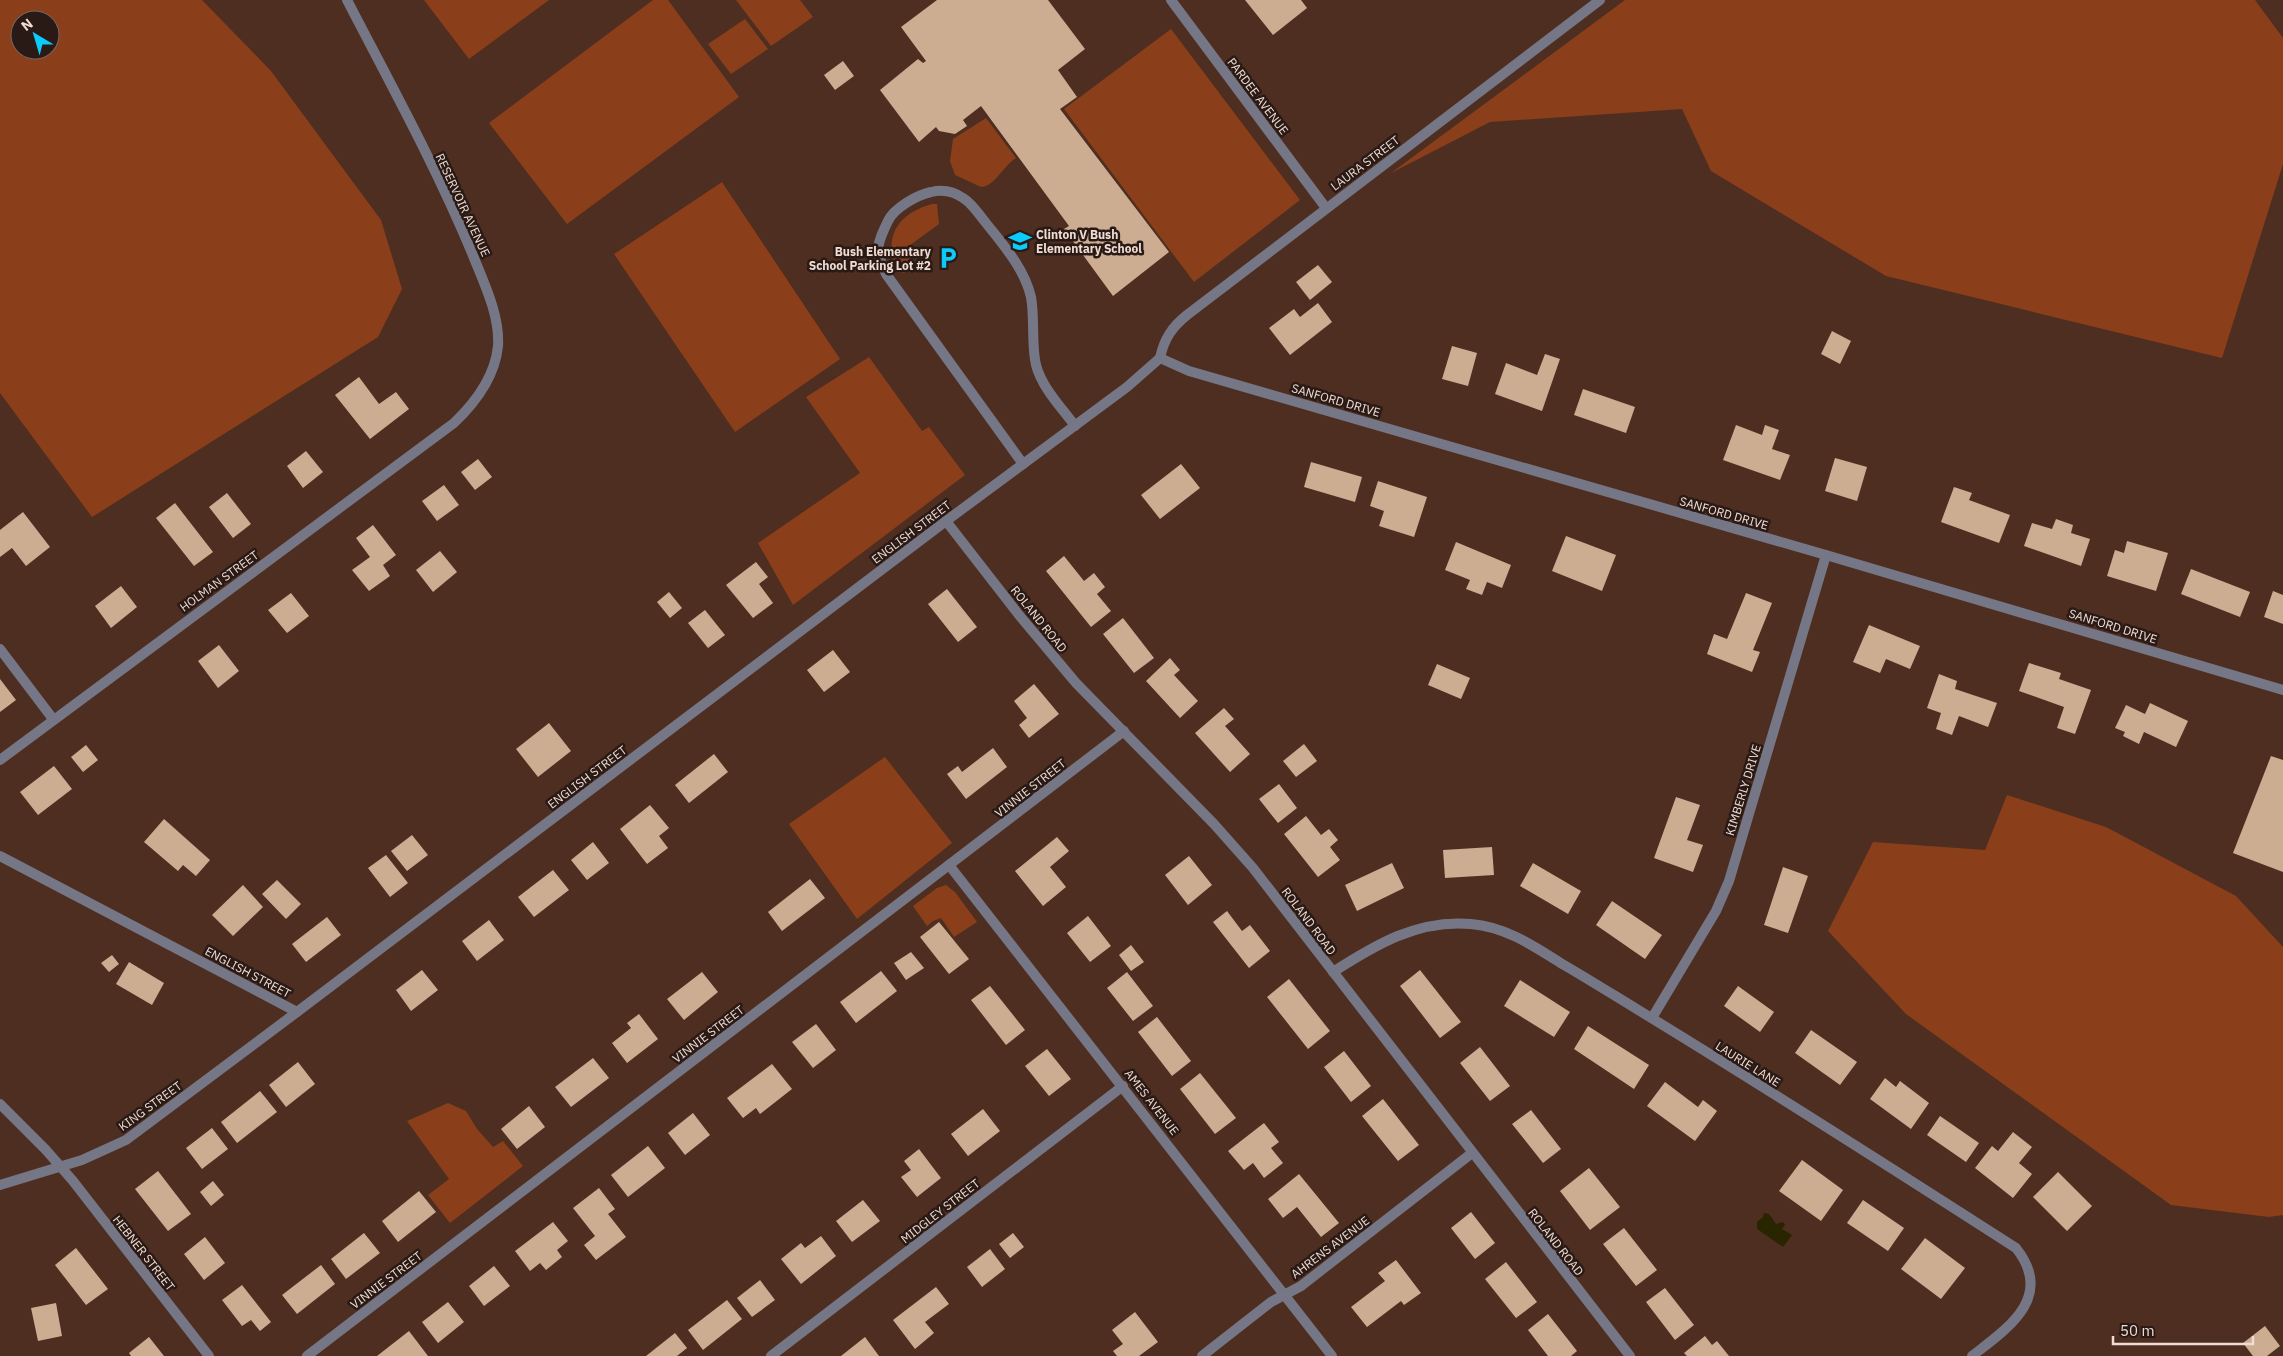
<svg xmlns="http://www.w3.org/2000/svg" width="2283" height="1356" font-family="'IBM Plex Sans',sans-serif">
  <rect width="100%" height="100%" fill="#4e2e21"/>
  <g fill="#8b3e1a" fill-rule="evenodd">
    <path d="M0 0H202L271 71 381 220 402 289 378 337 92 517 0 393ZM20 20H50V50H20Z"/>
    <path d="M424 0H549L469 59Z"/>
    <path d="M653 0H668L739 97 567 224 489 123Z"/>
    <path d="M736 0H800L813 17 771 46Z"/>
    <path d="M1625 0H2255L2283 38V164L2222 358 1886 276 1711 171 1682 109 1490 122 1391 173Z"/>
    <path d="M745 19 768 49 731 74 708 44Z"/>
    <path d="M1171 29 1300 200 1194 282 1064 109Z"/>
    <path d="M986 118 1016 158C1004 165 994 187 981 187L955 175 950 161 953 139Z"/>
    <path d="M722 182 840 359 735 432 614 254Z"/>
    <path d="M932 204H937L939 224 906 248 912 266 906 273H897C883 238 896 214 932 204Z"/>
    <path d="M869 357 922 431 929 427 965 475 793 605 758 543 860 473 806 397Z"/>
    <path d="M885 757 952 843 857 919 789 824Z"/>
    <path d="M2007 795 2106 827 2236 896 2283 947V1215L2269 1217 2171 1205 1906 1014 1828 931 1873 842 1985 850Z"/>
    <path d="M946 885 955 892 977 922 954 937 941 918 933 921 927 926 913 906 937 888Z"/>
    <path d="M448 1103 466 1111 477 1129 493 1147 503 1141 523 1166 450 1223 428 1195 449 1179 407 1121Z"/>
  </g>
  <path fill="#292500" d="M1764 1213 1769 1214 1776 1224 1783 1222 1785 1225 1782 1229 1792 1235 1783 1247 1757 1229V1222L1763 1217Z"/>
  <g fill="#ccad92">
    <path d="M937 0H1048L1085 49 1058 70 1077 97 1060 109 1169 252 1113 296 1064 229 1069 226 981 106 963 120 967 126 955 134 939 131 936 127 919 142 880 90 918 59 923 63 926 61 901 27Z"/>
    <path d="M1245 0H1301L1307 8 1273 35Z"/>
    <path d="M843 61 854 76 835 90 824 75Z"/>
    <path d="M1318 265 1332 282 1310 300 1296 282Z"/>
    <path d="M1318 303 1332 322 1290 355 1269 328 1294 309 1300 317Z"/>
    <path d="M1832 331 1851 341 1840 364 1821 354Z"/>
    <path d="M1452 346 1477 353 1468 386 1442 379Z"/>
    <path d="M1545 354 1560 359 1542 411 1495 394 1506 363 1537 375Z"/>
    <path d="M359 377 379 404 396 392 409 409 370 439 335 395Z"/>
    <path d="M1583 389 1635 407 1626 433 1574 415Z"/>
    <path d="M1736 425 1762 435 1765 425 1779 430 1772 449 1790 455 1780 480 1723 460Z"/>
    <path d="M306 451 323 472 303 488 287 466Z"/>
    <path d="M1835 458 1867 467 1857 501 1825 491Z"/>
    <path d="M478 459 492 477 475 490 461 472Z"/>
    <path d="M1311 462 1362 477 1355 502 1304 487Z"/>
    <path d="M1181 464 1200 488 1160 519 1141 495Z"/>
    <path d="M1378 481 1427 497 1414 537 1379 526 1384 511 1370 506Z"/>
    <path d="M444 485 459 505 437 521 422 501Z"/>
    <path d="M1954 487 1972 493 1969 500 2010 515 1999 543 1941 522Z"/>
    <path d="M227 493 251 524 233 538 209 507Z"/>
    <path d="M175 503 213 552 194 566 156 518Z"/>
    <path d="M23 512 50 547 26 566 12 548 0 557V530Z"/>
    <path d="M2056 519 2073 525 2071 533 2090 539 2081 566 2024 546 2032 523 2052 529Z"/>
    <path d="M373 525 396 555 383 565 390 576 369 591 352 570 370 557 356 538Z"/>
    <path d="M1566 536 1616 555 1602 591 1552 571Z"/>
    <path d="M2127 541 2168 553 2156 591 2107 576 2115 550 2124 553Z"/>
    <path d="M1456 542 1511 565 1502 588 1487 582 1482 595 1466 589 1470 580 1445 570Z"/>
    <path d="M440 551 457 572 433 592 416 570Z"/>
    <path d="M1064 556 1084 581 1094 573 1105 587 1097 594 1111 611 1091 627 1046 571Z"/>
    <path d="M756 562 768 577 759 584 773 603 753 618 726 585Z"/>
    <path d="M2191 569 2250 592 2240 617 2181 594Z"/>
    <path d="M121 586 137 607 111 628 95 606Z"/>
    <path d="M947 589 977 627 958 642 928 604Z"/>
    <path d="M2273 591 2283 595V624L2264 617Z"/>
    <path d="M669 592 682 608 670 618 657 602Z"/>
    <path d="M291 593 309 616 287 633 268 610Z"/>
    <path d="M1746 593 1772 603 1753 650 1760 652 1752 672 1707 654 1714 634 1727 639Z"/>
    <path d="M705 610 725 635 708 648 688 623Z"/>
    <path d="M1123 618 1154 658 1134 673 1103 634Z"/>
    <path d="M1869 625 1920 646 1910 669 1886 659 1880 673 1853 662Z"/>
    <path d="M219 645 239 671 218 688 198 661Z"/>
    <path d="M833 650 850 672 824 692 807 670Z"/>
    <path d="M1170 658 1180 670 1174 675 1198 701 1180 718 1146 681Z"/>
    <path d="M2029 663 2061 673 2059 679 2091 690 2075 734 2057 728 2064 707 2019 691Z"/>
    <path d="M1437 664 1470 678 1461 699 1428 685Z"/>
    <path d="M1939 674 1957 681 1955 689 1997 703 1988 727 1959 716 1952 735 1936 729 1941 713 1927 708Z"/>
    <path d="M0 679 16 700 0 712Z"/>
    <path d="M1034 684 1059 714 1029 738 1019 725 1027 718 1014 701Z"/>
    <path d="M2150 703 2188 721 2176 747 2144 732 2139 744 2123 736 2125 732 2115 728 2126 705 2145 714Z"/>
    <path d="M1224 708 1234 719 1225 726 1250 754 1230 772 1195 733Z"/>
    <path d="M549 723 571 751 538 777 516 749Z"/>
    <path d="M1304 744 1317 761 1296 777 1283 761Z"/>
    <path d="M86 745 98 760 83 772 71 757Z"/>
    <path d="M993 748 1007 767 966 799 947 774 958 766 962 772Z"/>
    <path d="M714 754 728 772 689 803 675 785Z"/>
    <path d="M2271 756 2283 760V872L2233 853Z"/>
    <path d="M54 766 72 789 38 815 20 792Z"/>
    <path d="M1279 784 1297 808 1278 823 1259 799Z"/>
    <path d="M1676 797 1700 805 1687 840 1703 845 1693 872 1654 858Z"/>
    <path d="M650 805 669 828 659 836 668 848 647 864 620 829Z"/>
    <path d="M1306 816 1321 835 1329 829 1338 840 1330 847 1340 860 1318 877 1284 834Z"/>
    <path d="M164 819 210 860 196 876 183 865 178 871 144 842Z"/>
    <path d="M412 835 428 855 407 871 391 851Z"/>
    <path d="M1057 837 1069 851 1050 867 1066 887 1043 906 1015 871Z"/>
    <path d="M593 842 609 863 587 880 571 860Z"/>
    <path d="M1492 847 1494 875 1445 878 1443 850Z"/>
    <path d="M386 855 408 883 390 897 368 868Z"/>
    <path d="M1189 856 1212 885 1188 905 1165 875Z"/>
    <path d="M1392 863 1404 888 1357 911 1345 885Z"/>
    <path d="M1533 863 1581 891 1568 914 1520 886Z"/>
    <path d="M1783 867 1808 876 1788 933 1764 925Z"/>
    <path d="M553 870 569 890 534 917 518 897Z"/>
    <path d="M810 879 825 898 782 931 768 912Z"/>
    <path d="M277 880 301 904 286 919 262 894Z"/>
    <path d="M243 885 263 907 233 936 212 915Z"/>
    <path d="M1612 901 1662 935 1645 959 1596 925Z"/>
    <path d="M1227 911 1242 931 1250 925 1270 951 1249 968 1213 922Z"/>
    <path d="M1088 916 1111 946 1090 962 1067 933Z"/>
    <path d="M327 917 341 935 306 962 292 944Z"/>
    <path d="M489 920 504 940 477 961 462 941Z"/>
    <path d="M939 922 969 959 949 974 920 937Z"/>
    <path d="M1131 945 1144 962 1131 971 1119 955Z"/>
    <path d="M911 952 924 968 906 980 894 963Z"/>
    <path d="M112 955 119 964 109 972 101 963Z"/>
    <path d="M129 962 164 983 152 1005 116 984Z"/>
    <path d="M422 970 438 990 411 1011 396 990Z"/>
    <path d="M1420 970 1461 1022 1440 1038 1400 986Z"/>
    <path d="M881 971 897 991 856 1023 840 1002Z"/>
    <path d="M702 972 718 992 684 1020 667 999Z"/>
    <path d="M1127 972 1153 1006 1133 1021 1107 988Z"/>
    <path d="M1289 979 1330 1031 1308 1049 1267 997Z"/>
    <path d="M1520 980 1570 1012 1554 1037 1504 1006Z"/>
    <path d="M990 986 1025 1030 1006 1045 971 1000Z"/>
    <path d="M1738 986 1774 1012 1760 1032 1724 1006Z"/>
    <path d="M639 1014 658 1039 627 1063 612 1043 631 1028 627 1023Z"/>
    <path d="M1157 1017 1191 1061 1172 1076 1138 1032Z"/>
    <path d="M816 1024 836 1050 813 1068 792 1042Z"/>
    <path d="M1588 1026 1649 1065 1634 1089 1574 1049Z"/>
    <path d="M1811 1030 1857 1062 1840 1085 1795 1053Z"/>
    <path d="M1480 1047 1510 1086 1490 1101 1460 1063Z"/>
    <path d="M1047 1049 1071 1079 1049 1096 1025 1066Z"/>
    <path d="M1344 1051 1371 1086 1351 1102 1324 1067Z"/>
    <path d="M593 1058 609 1078 571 1107 555 1087Z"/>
    <path d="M298 1062 315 1084 286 1107 269 1085Z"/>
    <path d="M772 1064 792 1089 760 1114 756 1108 743 1118 727 1098Z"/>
    <path d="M1200 1073 1236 1118 1215 1134 1180 1089Z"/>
    <path d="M1885 1078 1896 1087 1900 1081 1929 1103 1911 1129 1870 1099Z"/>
    <path d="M1665 1082 1698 1107 1703 1100 1717 1111 1695 1141 1647 1106Z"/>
    <path d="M260 1091 277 1112 237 1143 221 1122Z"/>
    <path d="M1383 1099 1419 1145 1398 1161 1362 1116Z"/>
    <path d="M529 1106 545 1127 517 1149 501 1129Z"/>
    <path d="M983 1109 1000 1131 968 1156 951 1134Z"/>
    <path d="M1531 1110 1561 1149 1543 1163 1512 1124Z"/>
    <path d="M693 1113 710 1135 685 1155 668 1133Z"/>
    <path d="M1940 1116 1979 1143 1966 1162 1927 1135Z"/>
    <path d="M1264 1123 1279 1142 1271 1148 1283 1163 1264 1178 1253 1163 1244 1170 1228 1151Z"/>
    <path d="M212 1128 228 1149 202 1169 186 1148Z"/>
    <path d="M2013 1132 2032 1147 2019 1163 2032 1174 2013 1198 1975 1168 1992 1146 1998 1151Z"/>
    <path d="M648 1146 665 1168 628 1197 611 1175Z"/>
    <path d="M919 1149 941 1178 917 1197 901 1177 911 1170 904 1161Z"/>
    <path d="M1802 1160 1843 1190 1821 1221 1779 1191Z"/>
    <path d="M1589 1168 1620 1207 1590 1230 1560 1191Z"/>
    <path d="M158 1171 191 1214 168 1231 135 1189Z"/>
    <path d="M2058 1172 2092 1206 2067 1231 2033 1197Z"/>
    <path d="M1299 1174 1339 1223 1321 1237 1297 1207 1283 1218 1268 1199Z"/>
    <path d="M213 1181 224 1195 211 1206 200 1192Z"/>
    <path d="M599 1188 615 1209 608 1214 626 1237 596 1260 584 1245 595 1236 573 1208Z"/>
    <path d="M419 1191 436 1212 398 1242 382 1221Z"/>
    <path d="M863 1200 880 1221 852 1242 836 1221Z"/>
    <path d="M1863 1200 1904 1228 1888 1251 1847 1223Z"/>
    <path d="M1471 1212 1495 1243 1475 1259 1451 1228Z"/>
    <path d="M553 1222 568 1241 557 1250 562 1257 546 1270 540 1263 530 1271 515 1251Z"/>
    <path d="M1624 1228 1657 1270 1636 1286 1603 1244Z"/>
    <path d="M364 1233 380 1253 346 1279 331 1259Z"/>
    <path d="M1013 1233 1024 1247 1010 1258 999 1244Z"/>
    <path d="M821 1236 836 1256 801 1284 781 1259 801 1243 805 1248Z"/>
    <path d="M205 1237 225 1263 204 1280 184 1254Z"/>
    <path d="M1925 1238 1965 1268 1941 1299 1901 1269Z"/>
    <path d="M76 1248 108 1289 86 1305 55 1265Z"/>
    <path d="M990 1249 1005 1269 982 1287 967 1267Z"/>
    <path d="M1396 1260 1421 1293 1404 1305 1401 1301 1367 1327 1351 1307 1385 1281 1378 1273Z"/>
    <path d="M1506 1262 1537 1302 1516 1318 1485 1279Z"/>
    <path d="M321 1265 335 1284 297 1314 282 1295Z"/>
    <path d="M494 1266 510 1286 484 1306 469 1286Z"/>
    <path d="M760 1280 775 1300 752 1317 737 1298Z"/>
    <path d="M242 1285 271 1322 260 1331 251 1320 242 1326 222 1300Z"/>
    <path d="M936 1287 949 1304 925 1322 934 1333 915 1349 893 1320Z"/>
    <path d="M1665 1288 1694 1325 1675 1340 1646 1302Z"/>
    <path d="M727 1300 742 1319 703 1350 688 1330Z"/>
    <path d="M448 1302 464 1322 438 1343 422 1322Z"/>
    <path d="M56 1303 62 1336 38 1341 31 1308Z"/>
    <path d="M1135 1312 1158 1342 1139 1356H1117L1113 1351 1123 1344 1112 1330Z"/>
    <path d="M1548 1314 1577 1351 1571 1356H1548L1528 1330Z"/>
    <path d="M2265 1326 2280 1346 2267 1356H2253L2243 1343Z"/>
    <path d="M409 1331 428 1356H377Z"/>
    <path d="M675 1333 687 1348 677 1356H646Z"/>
    <path d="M1705 1336 1712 1345 1717 1341 1729 1356H1687L1684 1353Z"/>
    <path d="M149 1337 164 1356H131L129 1353Z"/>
    <path d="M865 1337 879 1356H841Z"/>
  </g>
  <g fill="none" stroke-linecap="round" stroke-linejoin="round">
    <g stroke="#767786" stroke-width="10">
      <path d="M1171 0 1326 208"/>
      <path d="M1160 358 1189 371 1826 555 2283 690"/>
      <path d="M1160 358C1164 339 1172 327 1187 315L1600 0"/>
      <path d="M1023 464 886 274C875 249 876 246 888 221 894 208 917 195 931 192 943 189 953 191 963 198 973 204 979 215 986 223 1004 246 1024 268 1031 297 1035 319 1031 343 1036 365 1042 388 1062 408 1075 426"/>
      <path d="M946 521 1019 615 1076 683 1214 824 1253 868 1630 1356"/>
      <path d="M0 649 53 719"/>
      <path d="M0 760 454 423C476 402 495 377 498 346 500 317 485 285 474 258 438 170 391 85 347 0"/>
      <path d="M0 856 297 1012 946 521 1127 387 1160 358"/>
      <path d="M949 865 1332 1356"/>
      <path d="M1333 972C1375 945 1418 919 1471 924 1507 927 1535 947 1564 965 1588 979 1612 994 1635 1008 1763 1086 1890 1167 2016 1248 2055 1297 2008 1328 1972 1356"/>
      <path d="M1652 1018 1716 911 1729 881 1826 555"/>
      <path d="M0 1104 46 1150 73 1181 209 1356"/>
      <path d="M0 1185 82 1160 126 1140 297 1012"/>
      <path d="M307 1356 1124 731"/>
      <path d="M771 1356 1123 1086"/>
      <path d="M1202 1356 1271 1302 1301 1286 1472 1153"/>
    </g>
  </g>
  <defs>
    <symbol id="school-bare" viewBox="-9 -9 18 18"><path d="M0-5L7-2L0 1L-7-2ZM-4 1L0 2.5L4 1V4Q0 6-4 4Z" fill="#0ccafa" stroke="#291a15" stroke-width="2.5" paint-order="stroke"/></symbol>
    <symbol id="parking-bare" viewBox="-9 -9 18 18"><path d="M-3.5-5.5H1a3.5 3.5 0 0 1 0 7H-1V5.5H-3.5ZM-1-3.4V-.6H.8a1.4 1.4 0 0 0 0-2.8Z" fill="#0ccafa" stroke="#291a15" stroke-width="2.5" paint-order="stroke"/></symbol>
  </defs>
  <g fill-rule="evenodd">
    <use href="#school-bare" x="1004" y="225" width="32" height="32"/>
    <use href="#parking-bare" x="932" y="242" width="32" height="32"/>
  </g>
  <g text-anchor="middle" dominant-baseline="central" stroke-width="5" stroke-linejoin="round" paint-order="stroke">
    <g font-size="12" fill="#f1dcd3" stroke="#291a15">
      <text transform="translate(1258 96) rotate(53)">PARDEE AVENUE</text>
      <text transform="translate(1365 163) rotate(-37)">LAURA STREET</text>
      <text transform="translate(463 205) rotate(65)">RESERVOIR AVENUE</text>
      <text transform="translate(1336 400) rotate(16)">SANFORD DRIVE</text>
      <text transform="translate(1724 513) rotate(16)">SANFORD DRIVE</text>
      <text transform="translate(911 532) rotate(-37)">ENGLISH STREET</text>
      <text transform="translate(219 581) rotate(-36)">HOLMAN STREET</text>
      <text transform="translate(1039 619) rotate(51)">ROLAND ROAD</text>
      <text transform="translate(2113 626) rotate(17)">SANFORD DRIVE</text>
      <text transform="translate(587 777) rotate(-37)">ENGLISH STREET</text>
      <text transform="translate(1030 788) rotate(-38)">VINNIE STREET</text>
      <text transform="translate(1743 790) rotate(-73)">KIMBERLY DRIVE</text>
      <text transform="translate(1309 921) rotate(53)">ROLAND ROAD</text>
      <text transform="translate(248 972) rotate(28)">ENGLISH STREET</text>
      <text transform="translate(708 1034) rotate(-37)">VINNIE STREET</text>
      <text transform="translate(1748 1064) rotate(32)">LAURIE LANE</text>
      <text transform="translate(1152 1102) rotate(52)">AMES AVENUE</text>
      <text transform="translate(150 1106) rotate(-36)">KING STREET</text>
      <text transform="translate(940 1211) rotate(-38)">MIDGLEY STREET</text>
      <text transform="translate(1556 1242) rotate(52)">ROLAND ROAD</text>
      <text transform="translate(1330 1247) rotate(-37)">AHRENS AVENUE</text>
      <text transform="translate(144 1253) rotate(52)">HEBNER STREET</text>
      <text transform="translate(386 1280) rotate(-37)">VINNIE STREET</text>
    </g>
    <g font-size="12" font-weight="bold" fill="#f1dcd3" stroke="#291a15" text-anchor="start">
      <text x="1036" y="234">Clinton V Bush<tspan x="1036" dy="14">Elementary School</tspan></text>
      <text x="931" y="251" text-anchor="end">Bush Elementary<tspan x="931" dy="14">School Parking Lot #2</tspan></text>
    </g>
  </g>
  <g transform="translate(35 35) rotate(322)"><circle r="24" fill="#291a15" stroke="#796861"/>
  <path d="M0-4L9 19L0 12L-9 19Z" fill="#0ccafa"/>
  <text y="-8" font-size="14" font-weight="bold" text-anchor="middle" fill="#f1dcd3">N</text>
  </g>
  <path d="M2113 1336v8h140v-8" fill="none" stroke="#f1dcd3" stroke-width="2.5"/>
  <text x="2120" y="1336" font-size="15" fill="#f1dcd3" stroke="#291a15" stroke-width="4" paint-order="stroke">50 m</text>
</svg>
